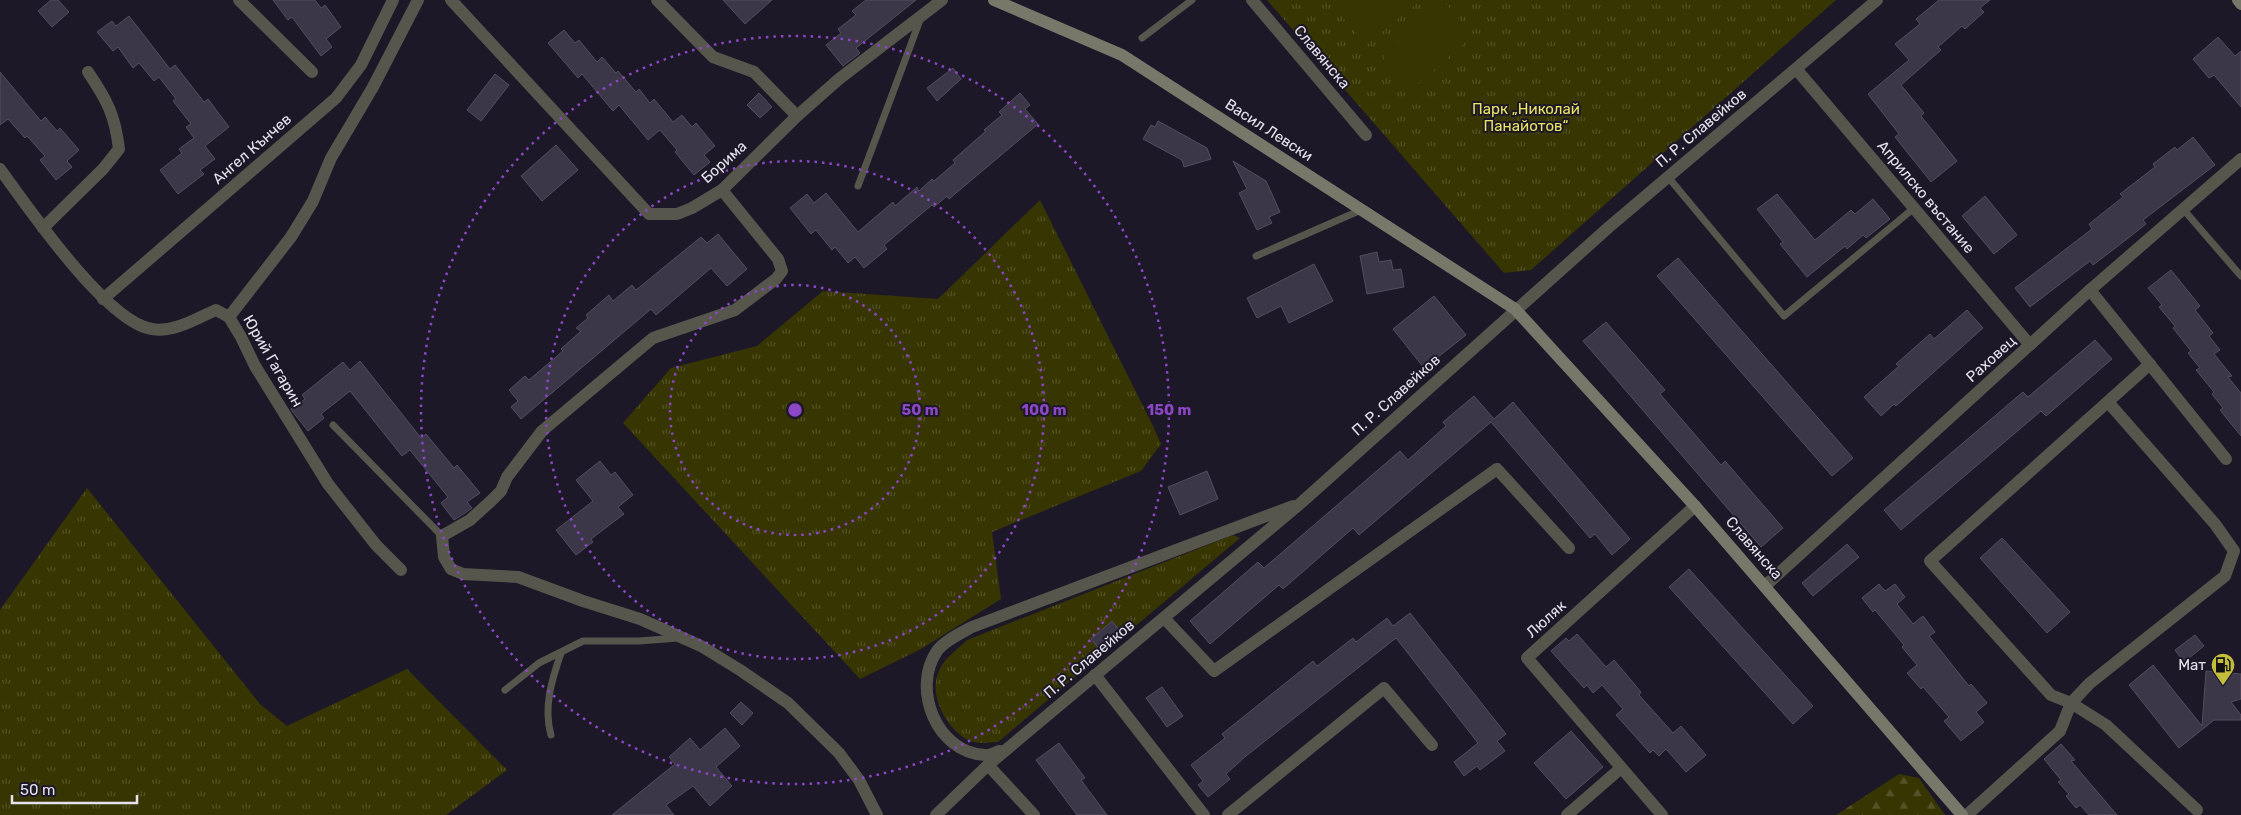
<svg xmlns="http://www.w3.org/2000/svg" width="2241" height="815" font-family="Rubik,sans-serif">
  <defs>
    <pattern id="grass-tufts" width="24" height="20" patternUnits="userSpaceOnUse" patternTransform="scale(1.25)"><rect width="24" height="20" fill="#373501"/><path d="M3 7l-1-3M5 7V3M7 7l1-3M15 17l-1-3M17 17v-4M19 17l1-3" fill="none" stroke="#545226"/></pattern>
    <pattern id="forest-firs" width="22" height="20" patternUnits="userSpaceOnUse" patternTransform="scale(1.25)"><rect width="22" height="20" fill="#373501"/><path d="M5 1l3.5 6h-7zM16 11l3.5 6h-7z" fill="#545226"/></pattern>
  </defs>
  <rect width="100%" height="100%" fill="#1d1827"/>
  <g fill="url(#grass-tufts)">
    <path d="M1267 0H1836L1531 270 1504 273Z"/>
    <path d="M1040 200 1153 426 1161 444 1141 471 992 532 1001 599 921 649 860 679 623 423 671 368 757 346 823 291 938 299Z"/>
    <path d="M87 488 260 704 287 726 407 669 507 770 446 815H0V610Z"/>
    <path d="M1233 535 1240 538 998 742C987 743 978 744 968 740 946 729 928 694 939 671 944 658 957 650 967 640Z"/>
  </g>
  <path fill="url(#forest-firs)" d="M1899 774 1919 778 1945 815H1836Z"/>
  <g fill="#373501">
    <path d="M1355 0H1421L1366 45 1339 13Z"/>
    <path d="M1444 2 1473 35 1412 89 1383 56Z"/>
  </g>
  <g fill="#3c3748" stroke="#524d5f">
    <path d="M51 0H58L69 12 52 27 38 11Z"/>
    <path d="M273 0H315L321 8 325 5 341 27 326 39 332 47 321 56 292 17 288 20Z"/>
    <path d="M723 0H772L745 24Z"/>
    <path d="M866 0H916L856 48 860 53 843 66 826 45 841 33 838 29 856 15 852 11Z"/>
    <path d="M1939 0H1990L1980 8 1984 12 1965 29 1962 26 1938 47 1941 50 1901 85 1924 113 1921 116 1957 161 1931 182 1895 137 1899 134 1868 94 1909 60 1895 44 1920 24 1916 19Z"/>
    <path d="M129 16 170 69 175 65 204 102 208 99 229 127 205 146 215 159 200 170 204 174 178 194 160 170 182 153 179 149 194 138 186 127 191 124 173 101 176 99 159 77 154 81 139 63 133 68 118 47 113 51 97 32 112 21 116 26Z"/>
    <path d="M564 30 575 43 579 40 597 62 602 57 616 73 618 71 636 92 639 89 650 103 654 99 673 122 682 115 692 127 696 123 715 146 704 155 710 162 694 175 675 152 677 150 660 130 648 140 619 105 613 111 582 74 578 78 548 43Z"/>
    <path d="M2218 37 2235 56 2241 51V107L2214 75 2209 78 2193 59Z"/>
    <path d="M953 68 961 79 937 101 927 88Z"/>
    <path d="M0 72 41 121 45 117 57 131 60 128 79 150 67 161 72 167 56 180 40 160 45 156 27 136 25 138 8 119 0 125Z"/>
    <path d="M495 74 509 85 481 121 467 110Z"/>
    <path d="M759 93 772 107 760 118 747 105Z"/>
    <path d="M1020 93 1030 105 1025 109 1038 124 949 199 947 196 934 207 932 205 884 245 887 249 864 268 855 257 848 263 835 247 832 250 816 230 811 234 790 208 807 194 814 203 826 193 858 232 893 202 895 206 917 187 919 191 932 179 934 181 955 163 953 160 986 131 984 130 1002 115 999 112Z"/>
    <path d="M1158 121 1207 148 1211 159 1184 167 1182 160 1143 139 1151 125 1155 127Z"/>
    <path d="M2193 137 2215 165 2143 220 2146 224 2127 239 2093 265 2090 261 2030 307 2015 288 2092 229 2089 224 2123 197 2120 194 2155 167 2153 164 2175 147 2177 150Z"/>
    <path d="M556 145 578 170 542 201 521 176Z"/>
    <path d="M1233 161 1266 181 1280 212 1269 217 1272 223 1257 230 1239 193 1247 189Z"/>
    <path d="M1777 194 1815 240 1851 210 1855 214 1873 199 1890 219 1866 238 1863 235 1847 249 1845 246 1807 277 1780 244 1783 242 1757 209Z"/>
    <path d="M1985 196 2017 235 1994 254 1962 216Z"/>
    <path d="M718 234 747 269 727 286 711 268 656 315 651 309 521 419 511 407 518 401 509 390 525 376 529 380 563 351 561 349 581 331 576 328 588 318 586 315 609 295 613 301 632 285 636 290 701 237 707 243Z"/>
    <path d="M1377 252 1379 262 1391 260 1393 270 1401 269 1404 287 1367 294 1360 256Z"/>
    <path d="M1678 258 1853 458 1832 476 1657 276Z"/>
    <path d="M1314 264 1333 301 1289 323 1281 306 1257 318 1247 298Z"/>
    <path d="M2171 270 2200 306 2195 310 2213 333 2209 336 2220 350 2214 354 2232 376 2228 377 2241 393V436L2220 410 2223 408 2212 394 2214 392 2196 370 2200 368 2188 353 2191 351 2173 328 2175 326 2159 307 2162 305 2148 288Z"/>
    <path d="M1434 296 1466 335 1424 368 1393 329Z"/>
    <path d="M1967 310 1983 328 1896 406 1894 404 1881 416 1864 397 1899 366 1896 364 1930 334 1934 339Z"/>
    <path d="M1606 322 1665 390 1660 394 1721 465 1725 461 1783 528 1761 547 1583 341Z"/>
    <path d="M2095 340 2112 359 2046 416 2041 411 1901 530 1884 510 2023 392 2028 397Z"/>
    <path d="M360 361 421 438 426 434 454 468 457 465 480 493 467 502 472 508 465 513 454 520 441 503 448 497 410 450 402 456 350 391 321 414 324 418 308 431 292 411 291 409 305 399 302 395 343 362 350 370Z"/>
    <path d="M1474 396 1494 419 1513 402 1630 539 1612 555 1595 534 1590 538 1491 422 1359 535 1353 528 1283 589 1279 585 1210 644 1190 621 1258 562 1264 568 1400 451 1408 460 1446 426 1443 422Z"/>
    <path d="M600 461 611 475 615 472 633 495 618 507 624 514 591 539 593 542 576 555 556 530 593 501 576 480Z"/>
    <path d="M1207 471 1218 499 1180 515 1168 487Z"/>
    <path d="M2002 538 2070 612 2047 633 1980 558Z"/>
    <path d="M1847 544 1859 557 1813 596 1802 583Z"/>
    <path d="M1689 569 1813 706 1793 724 1669 587Z"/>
    <path d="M1879 584 1885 591 1895 584 1905 597 1897 604 1913 624 1923 616 1935 632 1929 636 1969 686 1971 684 1987 703 1976 712 1984 722 1961 741 1944 721 1949 717 1923 687 1921 689 1907 673 1917 665 1902 647 1904 645 1875 610 1873 612 1862 598Z"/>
    <path d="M1410 613 1506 734 1497 741 1505 751 1480 770 1477 766 1464 776 1454 762 1478 743 1396 638 1246 756 1226 774 1230 779 1208 797 1198 785 1203 781 1191 765 1225 738 1222 734 1313 661 1317 666 1353 638 1356 642 1387 618 1393 626Z"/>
    <path d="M1112 621 1121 632 1100 650 1091 639Z"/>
    <path d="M1577 634 1606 667 1614 660 1641 692 1639 695 1673 733 1681 726 1706 755 1686 772 1666 749 1659 756 1653 750 1650 753 1616 715 1623 709 1602 685 1593 693 1587 685 1584 688 1551 651 1566 638 1569 641Z"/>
    <path d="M2195 635 2204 646 2184 662 2175 650Z"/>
    <path d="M2153 665 2202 726 2206 671 2241 674V699L2231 702 2241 715V720H2214L2179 748 2129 685Z"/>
    <path d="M1162 687 1183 716 1167 727 1146 698Z"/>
    <path d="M741 702 753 713 742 725 730 713Z"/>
    <path d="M725 728 740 746 716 767 732 786 710 806 693 786 666 805 674 815H612L675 764 669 757 690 738 700 750Z"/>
    <path d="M1571 731 1603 767 1566 799 1534 763Z"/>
    <path d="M1059 743 1085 778 1081 780 1107 815H1077L1036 760Z"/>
    <path d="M2061 744 2075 760 2071 761 2117 815H2089L2080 805 2076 808 2066 796 2069 794 2058 782 2061 780 2044 759Z"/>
  </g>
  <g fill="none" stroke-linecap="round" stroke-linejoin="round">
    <g stroke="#56564d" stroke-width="7">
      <path d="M1142 38 1192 0"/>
      <path d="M1668 177 1784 316 1914 208"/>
      <path d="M858 186 920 20"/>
      <path d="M2183 209 2241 276"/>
      <path d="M1256 256 1361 210"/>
      <path d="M333 425 442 536"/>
      <path d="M505 690 539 663 583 641H639L678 638"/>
      <path d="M551 735C543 707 552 679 561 653"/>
    </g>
    <g stroke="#56564d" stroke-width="12">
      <path d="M239 0 312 72"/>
      <path d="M451 0 649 214H677L692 208 722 190 797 116 839 79 942 0"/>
      <path d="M657 0 713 57 754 72 797 116"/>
      <path d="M1252 0 1366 135"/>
      <path d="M1797 70 2030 345"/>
      <path d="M0 169C27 206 107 323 152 329 174 333 197 318 216 310L229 317 241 337 255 366 328 484 376 545 401 570"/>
      <path d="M722 190 778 259 782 271 776 279 735 310 653 338 542 431 507 477 501 491 491 501 470 520 442 536 444 557 451 569 463 574 518 577 583 601 640 619 701 646 740 670 788 703 839 753 859 780 877 815"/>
      <path d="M43 228 103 169 119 149C115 115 107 100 88 72"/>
      <path d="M2090 290 2226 459"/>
      <path d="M103 299 336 98 361 65 393 0"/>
      <path d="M229 317 291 237 313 201 331 158 373 87 418 0"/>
      <path d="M2150 364 1930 561 2051 695 2071 703 2106 725 2197 810"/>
      <path d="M1765 586 2090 290 2241 159"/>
      <path d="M1164 618 1214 671 1497 469 1569 548"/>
      <path d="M1095 675 1204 815"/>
      <path d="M1000 751C995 752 990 756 985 755 937 753 911 689 937 651 944 641 961 633 972 627L1293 506"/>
      <path d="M988 765 1034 815"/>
      <path d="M936 815 988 765 1302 502 1609 227 1877 0"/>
      <path d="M1228 815 1384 688 1432 745"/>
      <path d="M1567 815 1621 768"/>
      <path d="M1662 815 1527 658 1695 506"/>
      <path d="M1967 815 2060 731 2071 703 2090 683 2225 576 2234 551 2215 524 2108 402"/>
    </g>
    <g stroke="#78786a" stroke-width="12">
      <path d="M994 0 1122 55 1515 309 1695 506 1962 815"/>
      <path d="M2238 0 2241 4"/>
    </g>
  </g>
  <g fill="none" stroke="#8b47c6" stroke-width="2.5" stroke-dasharray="2.5 5">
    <circle cx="795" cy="410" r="125"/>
    <circle cx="795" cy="410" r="249"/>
    <circle cx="795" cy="410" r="374"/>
  </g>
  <defs>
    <symbol id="fuel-pin" viewBox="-11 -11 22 30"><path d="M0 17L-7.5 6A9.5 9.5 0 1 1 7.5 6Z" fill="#c3bd3e" stroke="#1d1827"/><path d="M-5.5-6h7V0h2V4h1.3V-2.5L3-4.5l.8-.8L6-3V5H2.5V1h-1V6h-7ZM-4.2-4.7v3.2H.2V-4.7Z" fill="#111"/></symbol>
  </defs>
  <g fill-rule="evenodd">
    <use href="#fuel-pin" x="2209" y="651" width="28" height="38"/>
  </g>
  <g text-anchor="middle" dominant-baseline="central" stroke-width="4" stroke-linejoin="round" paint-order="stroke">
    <g font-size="15" fill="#e5e2ed" stroke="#1d1827">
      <text transform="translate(1322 57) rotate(50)">Славянска</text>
      <text transform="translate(1701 128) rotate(-40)">П. Р. Славейков</text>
      <text transform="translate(1269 130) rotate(33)">Васил Левски</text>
      <text transform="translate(252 149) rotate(-41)">Ангел Кънчев</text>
      <text transform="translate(724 162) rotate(-42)">Борима</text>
      <text transform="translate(1926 197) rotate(50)">Априлско въстание</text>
      <text transform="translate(1991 359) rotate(-42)">Раховец</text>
      <text transform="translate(273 361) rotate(60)">Юрий Гагарин</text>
      <text transform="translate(1396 395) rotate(-42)">П. Р. Славейков</text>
      <text transform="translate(1754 548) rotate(49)">Славянска</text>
      <text transform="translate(1546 619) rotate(-42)">Люляк</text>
      <text transform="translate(1089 659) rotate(-40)">П. Р. Славейков</text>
    </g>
    <g font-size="15" fill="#eae462" stroke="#1d1827">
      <text x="1526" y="109">Парк „Николай<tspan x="1526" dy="17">Панайотов“</tspan></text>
    </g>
    <g font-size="15" fill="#e5e2ed" stroke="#1d1827" text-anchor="end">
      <text x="2206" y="665">Мат</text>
    </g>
  </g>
  <circle cx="795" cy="410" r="8" fill="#8b47c6" stroke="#1d1827" stroke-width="2.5"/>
  <g font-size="15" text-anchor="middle" font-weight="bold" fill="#8b47c6" stroke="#1d1827" stroke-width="4" stroke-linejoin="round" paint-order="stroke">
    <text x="920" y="415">50 m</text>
    <text x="1044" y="415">100 m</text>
    <text x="1169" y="415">150 m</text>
  </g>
  <path d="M12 795v8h125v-8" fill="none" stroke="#e5e2ed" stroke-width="2.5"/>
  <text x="20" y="795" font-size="15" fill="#e5e2ed" stroke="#1d1827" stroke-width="4" paint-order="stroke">50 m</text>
</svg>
